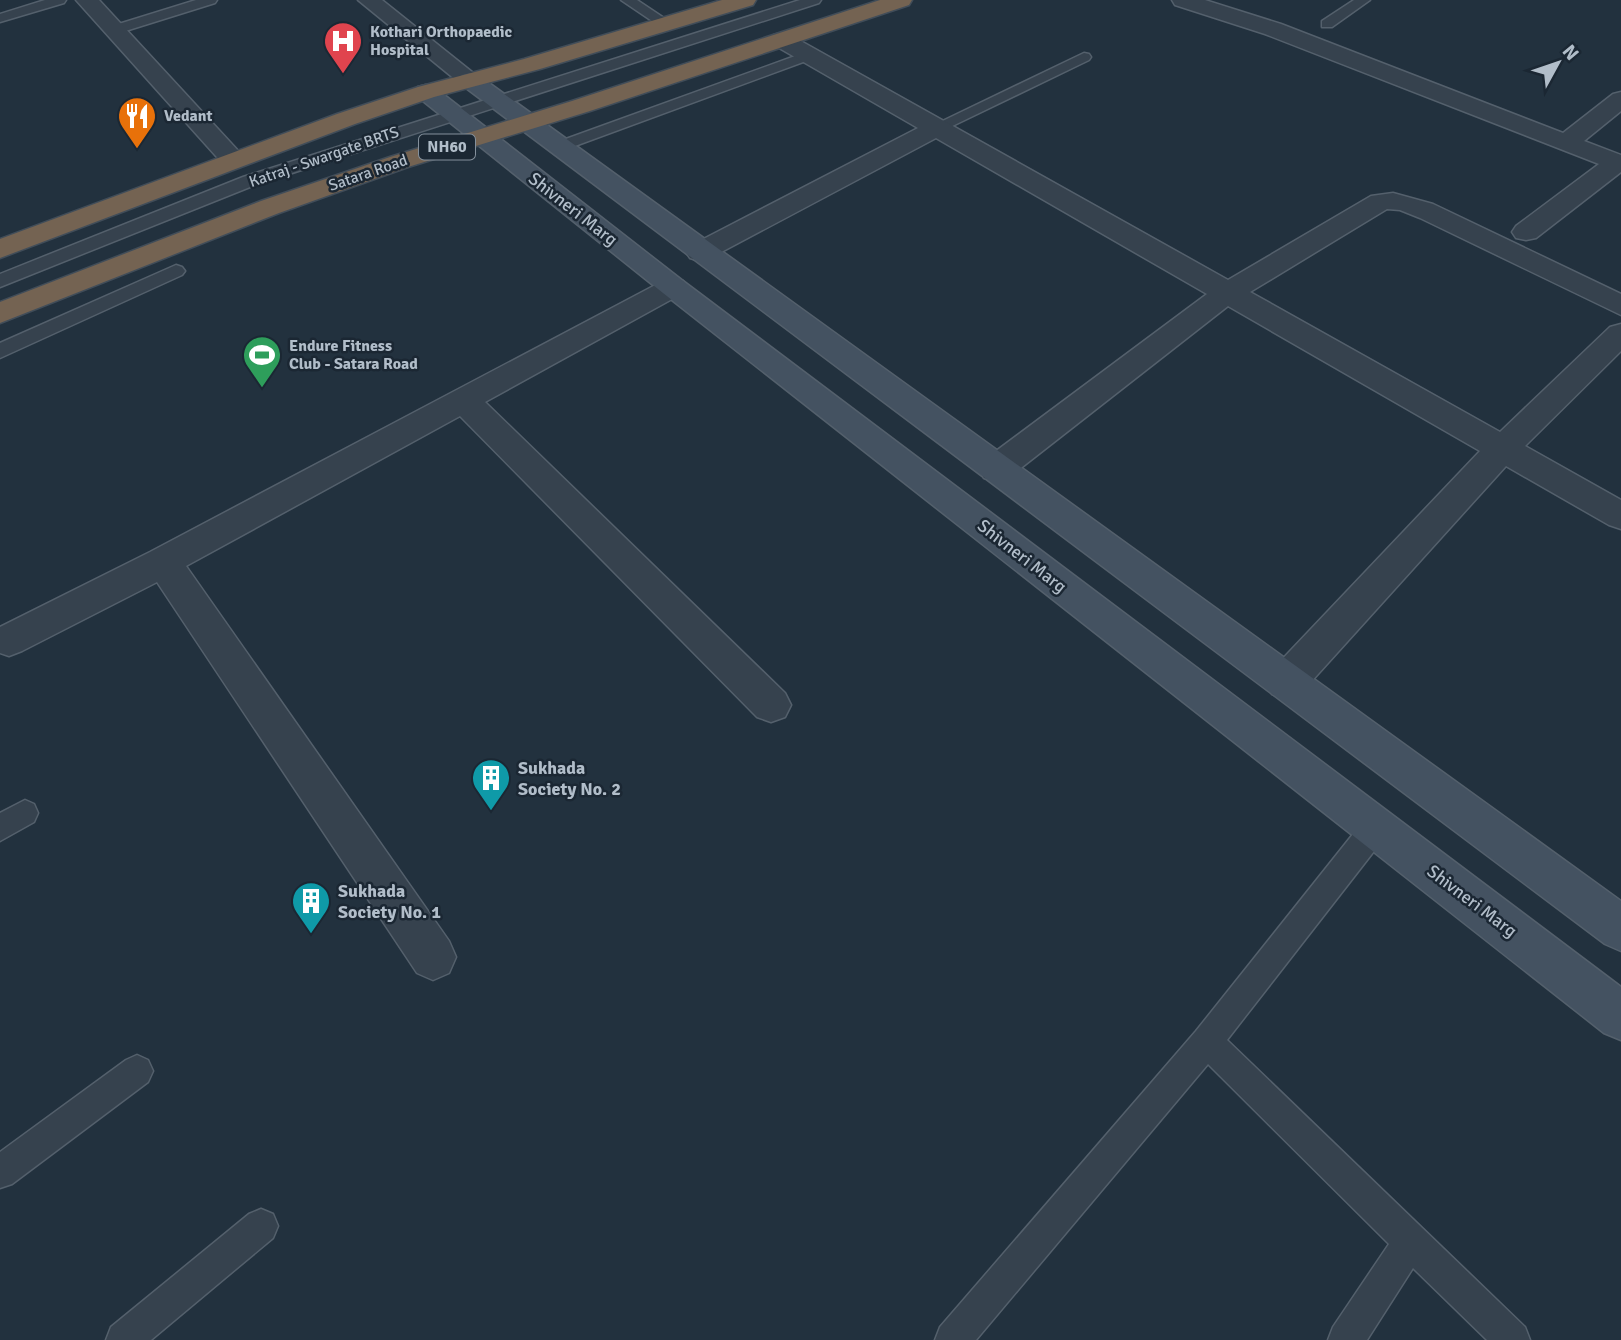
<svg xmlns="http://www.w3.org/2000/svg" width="1621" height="1340" font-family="Signika,sans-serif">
  <rect width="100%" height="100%" fill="#22313e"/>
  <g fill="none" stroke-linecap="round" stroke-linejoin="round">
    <defs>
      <g id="lane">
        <path d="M45 0H66L64 3 0 22V14Z"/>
        <path d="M196 0H217L215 3 119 33 114 34 107 30 109 27Z"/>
        <path d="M621 0H637L673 24 666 28 661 27Z"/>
        <path d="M800 0H821L819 3 255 185 0 287V274L243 177Z"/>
        <path d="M1354 0H1370L1332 27H1322V21Z"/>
        <path d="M809 51 816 55 814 58 564 150 558 152 550 147 552 144Z"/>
        <path d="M1084 53 1089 54 1091 57 1089 60 942 131H930L928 128Z"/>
        <path d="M176 265 182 267 185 271 182 275 0 358V343Z"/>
        <path d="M25 800 34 804 38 813 34 822 0 841V813Z"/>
        <path d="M1375 815 1385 819 1389 828 1385 837 1227 1040 1525 1327 1530 1340H1487L1413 1268 1367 1340H1328L1333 1327 1389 1244 1208 1064 976 1340H935L940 1327 1196 1031 1365 819Z"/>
        <path d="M137 1055 148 1060 153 1071 148 1082 12 1184 0 1188V1152L126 1060Z"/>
        <path d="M261 1209 273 1214 278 1226 273 1238 151 1340H106L111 1327 249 1214Z"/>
      </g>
      <g id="street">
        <path d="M76 0H99L242 155 246 160 242 165 233 168 224 165Z"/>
        <path d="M358 0H382L482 80 478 85H462Z"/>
        <path d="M1172 0H1205L1281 24 1563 133 1613 94 1621 92V111L1584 141 1621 155V172L1536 238 1526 240 1516 238 1512 232 1516 226 1599 164 1265 34 1175 5Z"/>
        <path d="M782 33 790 35 1228 280 1371 196 1393 193 1433 204 1621 294V315L1420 218 1400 210 1387 209 1250 292 1500 432 1610 327 1621 324V351L1525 446 1621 500V529L1609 525 1506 466 1300 694 1286 699 1272 694 1267 682 1272 670 1480 451 1228 306 1008 478 996 481 984 478 979 469 984 460 1207 294 936 138 710 258 700 261 690 258 686 252 690 246 918 128 774 45 771 40 774 35Z"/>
        <path d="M673 278 683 281 687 287 683 293 485 402 785 693 791 705 785 717 771 722 757 717 460 416 186 566 449 941 456 957 449 973 433 980 417 973 157 582 22 651 9 656 0 653V627L150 552 663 281Z"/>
      </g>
      <g id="secondary">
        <path d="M470 73 478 75 1621 901V951L1605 944 462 85 458 80 462 75Z"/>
        <path d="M426 85 434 87 683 281 1621 987V1040L1604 1033 663 293 418 97 414 92 418 87Z"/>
      </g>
      <g id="highway">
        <path d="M722 0H756L753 5 540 69 434 97 355 124 0 258V239L337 114 418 87 524 59Z"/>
        <path d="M880 0H912L909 5 590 111 408 167 279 213 0 323V302L261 201 390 157 572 101Z"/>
      </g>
    </defs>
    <use href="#lane" stroke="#54606c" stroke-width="3"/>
    <use href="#street" stroke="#54606c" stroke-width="3"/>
    <use href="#secondary" stroke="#54606c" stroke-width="3"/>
    <use href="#highway" stroke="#414d59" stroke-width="3"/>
    <use href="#lane" fill="#36424e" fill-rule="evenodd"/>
    <use href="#street" fill="#36424e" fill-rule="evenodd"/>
    <use href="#secondary" fill="#445261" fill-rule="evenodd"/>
    <use href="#highway" fill="#746352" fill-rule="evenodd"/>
  </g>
  <defs>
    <symbol id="hospital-pin" viewBox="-11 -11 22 30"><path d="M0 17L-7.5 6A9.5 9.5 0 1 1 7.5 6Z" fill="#e0444e" stroke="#1b2733"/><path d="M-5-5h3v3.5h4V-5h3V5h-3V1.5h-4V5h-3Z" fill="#fff"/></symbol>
    <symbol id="restaurant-pin" viewBox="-11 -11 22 30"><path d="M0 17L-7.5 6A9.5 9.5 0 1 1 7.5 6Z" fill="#e8710a" stroke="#1b2733"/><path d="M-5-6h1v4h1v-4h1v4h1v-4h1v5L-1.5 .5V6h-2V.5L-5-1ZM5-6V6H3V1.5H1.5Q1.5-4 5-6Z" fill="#fff"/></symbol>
    <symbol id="stadium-pin" viewBox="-11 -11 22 30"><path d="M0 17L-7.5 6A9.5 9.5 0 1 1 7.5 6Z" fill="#2e9e5b" stroke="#1b2733"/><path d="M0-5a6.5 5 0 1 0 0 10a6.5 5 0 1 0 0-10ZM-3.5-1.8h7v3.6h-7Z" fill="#fff"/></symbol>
    <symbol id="building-pin" viewBox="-11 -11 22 30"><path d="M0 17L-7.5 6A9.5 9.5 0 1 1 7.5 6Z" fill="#0f9aa8" stroke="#1b2733"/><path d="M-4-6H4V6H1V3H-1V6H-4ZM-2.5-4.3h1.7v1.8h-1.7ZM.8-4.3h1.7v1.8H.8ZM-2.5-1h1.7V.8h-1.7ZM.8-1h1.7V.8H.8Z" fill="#fff"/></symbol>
  </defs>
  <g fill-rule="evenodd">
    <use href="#hospital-pin" x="321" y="19" width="44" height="60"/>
    <use href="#restaurant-pin" x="115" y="94" width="44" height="60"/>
    <use href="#stadium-pin" x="240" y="333" width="44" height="60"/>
    <use href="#building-pin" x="469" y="756" width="44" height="60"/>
    <use href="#building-pin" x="289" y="879" width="44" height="60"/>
  </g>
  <g text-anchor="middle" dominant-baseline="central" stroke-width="5" stroke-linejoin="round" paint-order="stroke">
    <g font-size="16" font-weight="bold" fill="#b1bdc9" stroke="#1b2733" text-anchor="start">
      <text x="370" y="32">Kothari Orthopaedic<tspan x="370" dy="18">Hospital</tspan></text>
      <text x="164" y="116">Vedant</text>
      <text x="289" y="346">Endure Fitness<tspan x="289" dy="18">Club - Satara Road</tspan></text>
    </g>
    <rect fill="#1b2733" stroke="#84909c" stroke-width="2" x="419" y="134.5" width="56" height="25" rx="5"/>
    <g font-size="16" font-weight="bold" fill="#b1bdc9">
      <text x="447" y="147">NH60</text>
    </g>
    <g font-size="16" fill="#b1bdc9" stroke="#1b2733">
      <text transform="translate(324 157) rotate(-19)">Katraj - Swargate BRTS</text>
      <text transform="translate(368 173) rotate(-19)">Satara Road</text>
    </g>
    <g font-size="18" fill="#b1bdc9" stroke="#1b2733">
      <text transform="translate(573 209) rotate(38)">Shivneri Marg</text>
      <text transform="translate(1022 556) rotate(38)">Shivneri Marg</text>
      <text transform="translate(1472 901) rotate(37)">Shivneri Marg</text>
    </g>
    <g font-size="18" font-weight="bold" fill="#b1bdc9" stroke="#1b2733" text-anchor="start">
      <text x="518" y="768">Sukhada<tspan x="518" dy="21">Society No. 2</tspan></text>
      <text x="338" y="891">Sukhada<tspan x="338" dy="21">Society No. 1</tspan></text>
    </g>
  </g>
  <g transform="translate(1558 63) rotate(50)" stroke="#1b2733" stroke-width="5" paint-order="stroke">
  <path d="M0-5L12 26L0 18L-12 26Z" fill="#b1bdc9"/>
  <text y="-10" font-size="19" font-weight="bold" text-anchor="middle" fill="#b1bdc9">N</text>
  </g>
</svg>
